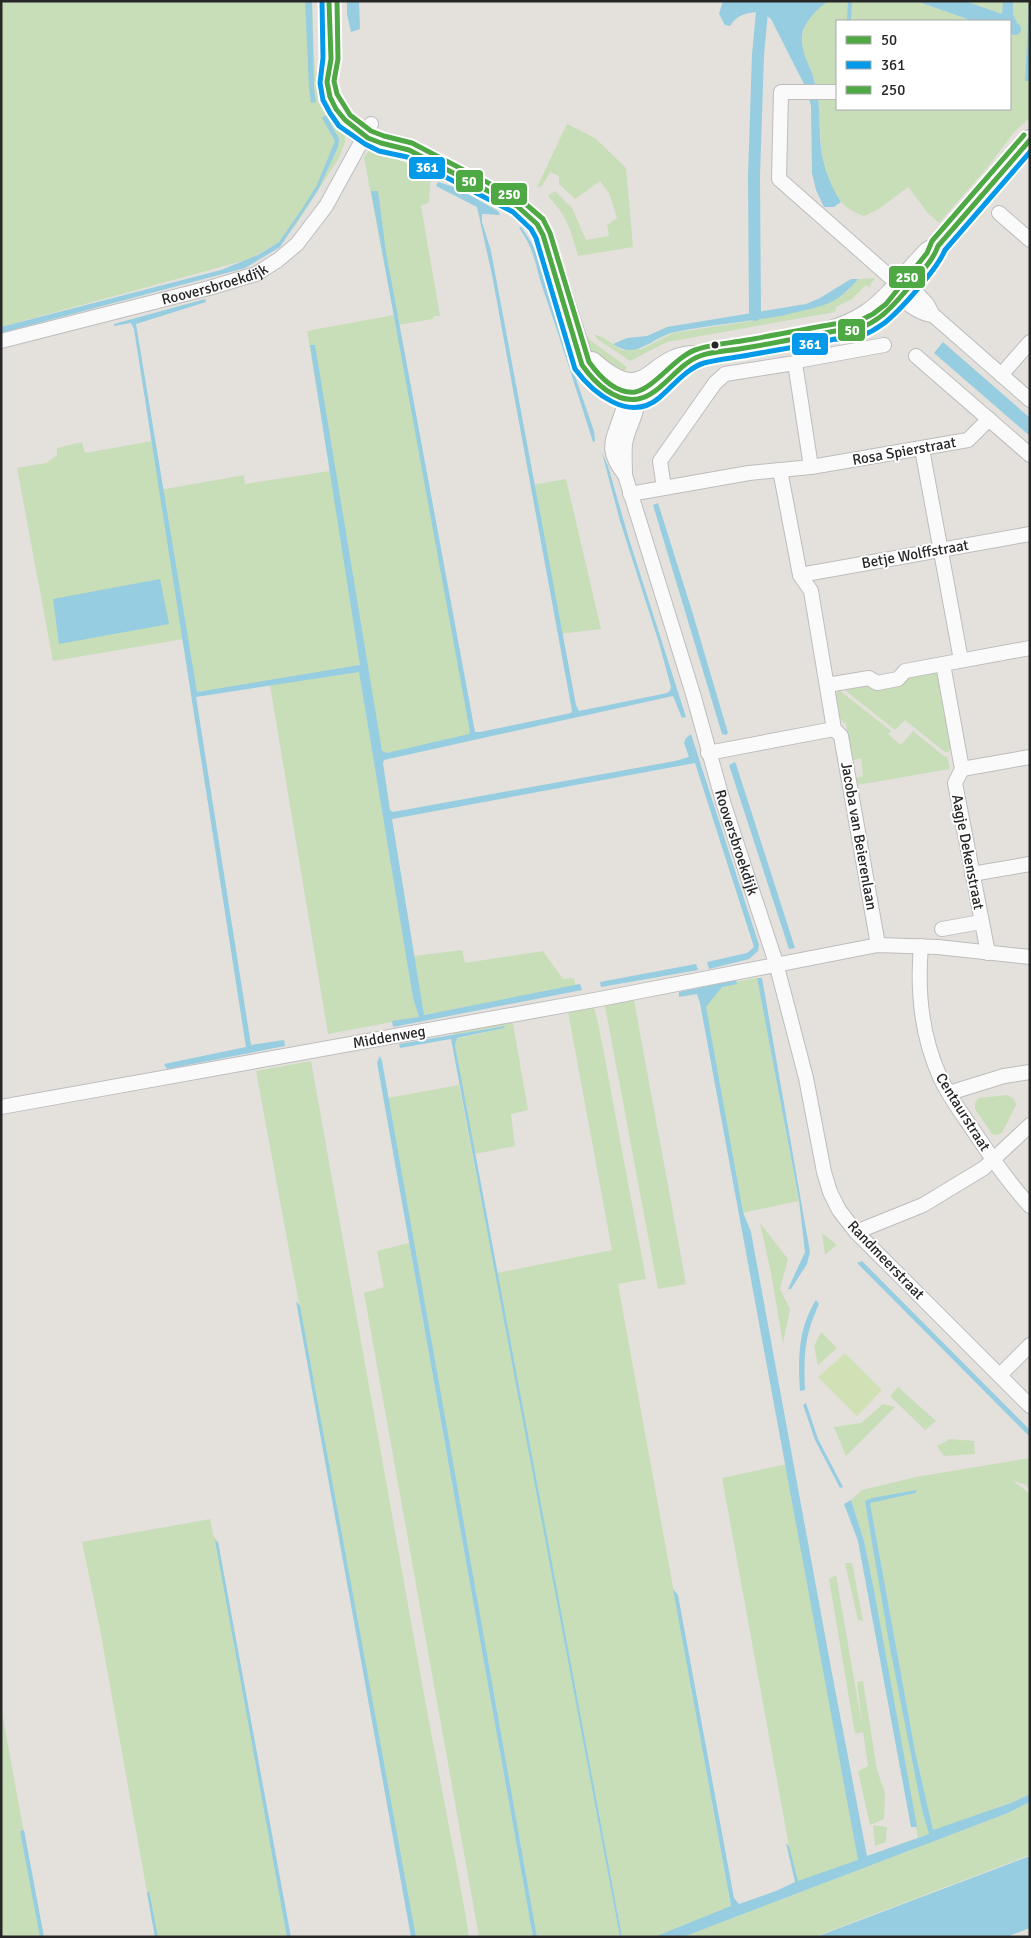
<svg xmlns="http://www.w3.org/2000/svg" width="1031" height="1938" font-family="Signika,sans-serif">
  <rect width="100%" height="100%" fill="#e4e1dc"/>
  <g fill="#c7deb8">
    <path d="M1 1H312L314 56 318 102 333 125 345 136V142L339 158 295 226 279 242 250 259 1 327Z"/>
    <path d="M828 1H916L973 21H837V109H1010V33H1011L1013 1H1029L1025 80 1030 81V118L1014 132 987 168 939 223 927 212 908 187 879 209 864 216C810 198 825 128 816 85 812 66 797 50 804 30 807 18 818 8 828 1Z"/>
    <path d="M965 1H1003L1002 14Z"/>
    <path d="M567 124 595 138 626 168 633 247 578 256C571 230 567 216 548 196L555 191 572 208 586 240 609 236 607 225 617 218 609 193 600 181 575 199 559 184V176L550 172 542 186 537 187Z"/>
    <path d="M374 148 415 167 431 170 429 202 421 206 440 316H434L433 319 397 325 472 736 381 755 347 579 360 665 357 667 197 692 184 639 53 661 17 468 46 463 57 455V448L82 442 85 453 152 441 160 490 244 475 245 484 330 471 307 331 394 315 364 158 369 150Z"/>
    <path d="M875 278 869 287 866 285 852 299 836 307 835 312 667 342 630 361 597 339 594 334 604 338 621 350 642 349 673 333 757 320 847 292 858 279Z"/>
    <path d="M583 329 590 340 627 367 621 376 594 359 583 342Z"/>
    <path d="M566 479 601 629 559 634 531 485Z"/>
    <path d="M943 670 956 748 949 749V752H945L905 720 895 730 846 691 850 686Z"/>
    <path d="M359 671 413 998 419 1017 328 1034 270 685Z"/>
    <path d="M839 690 891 731 888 734 901 745 913 731 945 757 947 756 950 769 857 785 855 778 863 776 861 758 851 761 846 724 837 716 834 698Z"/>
    <path d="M462 950 465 963 543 951 563 979 574 978 576 987 423 1015 414 956Z"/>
    <path d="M757 978 799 1201 741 1213 699 988Z"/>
    <path d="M634 1000 686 1284 658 1289 605 1006Z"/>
    <path d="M591 1007 594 1008 598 1022 646 1279 618 1284 731 1907 654 1937H622L542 1519 620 1937H537L388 1098 459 1085 530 1453 497 1273 612 1250 568 1012Z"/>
    <path d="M508 1020 513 1024 528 1110 511 1114 515 1146 475 1154 455 1045 456 1039 504 1028 505 1026 453 1035 451 1029Z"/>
    <path d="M311 1061 425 1700 464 1906 469 1937H416L256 1071Z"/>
    <path d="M1007 1095 1014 1099 1016 1105 1002 1133 997 1135 992 1134 975 1109V1103L979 1098Z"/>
    <path d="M760 1223 788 1259 780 1289 790 1309 783 1344 771 1273Z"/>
    <path d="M822 1233 837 1245 825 1255Z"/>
    <path d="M409 1243 533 1937H479L364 1293 384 1287 377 1251Z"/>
    <path d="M821 1332 837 1348 818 1365 814 1346Z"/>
    <path d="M898 1387 936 1421 925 1430 890 1396Z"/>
    <path d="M883 1404 895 1407 846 1456 834 1427 861 1423Z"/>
    <path d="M950 1439 974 1441 975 1454 944 1456 937 1446Z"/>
    <path d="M1030 1458V1490L1026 1485 1013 1481 1029 1493 1030 1496V1794L1011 1803 933 1831 915 1751 870 1503 875 1501H865L922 1810 929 1834 918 1838 874 1590 864 1541 851 1500 862 1490 916 1477Z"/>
    <path d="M788 1464 858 1860 796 1885 722 1478Z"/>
    <path d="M210 1519 213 1535 218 1542 290 1937H155L99 1624 82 1542Z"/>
    <path d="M845 1563H852L863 1621 858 1620Z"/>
    <path d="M836 1575 862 1725 857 1682 863 1681 877 1770 885 1793 884 1819 870 1825 858 1771 868 1766 863 1732 855 1734 829 1579Z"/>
    <path d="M1 1707 43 1937H1Z"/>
    <path d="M1030 1802V1855L814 1937H683L1008 1813Z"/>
    <path d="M873 1825 887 1827 886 1842 875 1846Z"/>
  </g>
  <path fill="#d1e1b6" d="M845 1353 882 1390 857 1416 818 1377Z"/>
  <g fill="#96cde0">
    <path d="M305 1H312L314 89 316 102 311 103 309 87Z"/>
    <path d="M347 1H359L360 29 351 32 347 14Z"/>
    <path d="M723 1H828C818 9 807 18 803 31 798 50 811 65 815 83 820 101 819 118 820 136 821 160 828 183 841 202L834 207H824L816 190 812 173 811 106 805 86 771 19 762 12C749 12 737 14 730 26L725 25 719 14Z"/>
    <path d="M916 1H965L1002 14 1003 1H1013V15L1017 22 1011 34 1010 21H973Z"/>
    <path d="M1029 1 1030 81H1025Z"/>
    <path d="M326 115 339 139 338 147 318 190 280 247 245 268 1 333V327L221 270 258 255 279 242 302 209 317 185 335 141 322 118Z"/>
    <path d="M438 182 457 188 498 211 500 215 482 214V222L491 251 576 705 579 711 667 693 670 691 671 687 659 643 620 521 602 453 608 466 629 539 686 717 682 718 673 696 384 760 383 763 390 810 393 812 675 761 689 757 684 743 686 738 691 734 759 945 758 951 749 959 709 969 707 962 747 953 754 947 695 763 392 819 424 1015 580 984 582 990 393 1027 392 1021 419 1017 413 998 359 672 196 697 251 1045 284 1040 285 1046 167 1069 164 1064 246 1047 134 329 131 323 114 326V324L205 299 206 302 136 324 197 692 360 665 310 345H315L382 751 387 753 469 734 470 732 371 191H378L386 252 475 732H480L571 713 572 711 492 275 477 207 436 186Z"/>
    <path d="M521 227C542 255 546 281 556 315 567 354 581 393 594 431L595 441 593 442C577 392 561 341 544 292 535 267 536 251 519 228Z"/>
    <path d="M851 279H858C850 289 841 297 829 303 815 309 799 311 785 315 748 322 711 325 675 332 652 337 636 361 613 344L627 338 647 336 667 327 806 304 820 298Z"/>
    <path d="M943 342 1030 418V436L934 353Z"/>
    <path d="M658 503 692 611 728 733 726 735 722 734 653 505Z"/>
    <path d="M160 579 169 624 59 644 53 599Z"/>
    <path d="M735 762 736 764 795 948 789 949 729 765Z"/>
    <path d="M696 964 698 970 601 987 600 982Z"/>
    <path d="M757 978H762L810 1252 807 1264 791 1289H788L805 1252 799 1200Z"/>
    <path d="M736 980 737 984 722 987 706 1007 743 1212 751 1232 831 1668 867 1856 929 1834 922 1810 890 1648 865 1501 872 1498 917 1490 915 1493 870 1503 915 1751 933 1830 1011 1803 1030 1794V1802L1008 1813 683 1937H654L731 1906 673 1589 678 1595 734 1898 739 1904 776 1891 795 1882 786 1843 789 1846 798 1881 858 1860 700 1003 697 994 679 997V992Z"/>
    <path d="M505 1026 504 1028 457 1038 455 1045 622 1937H620L451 1039 400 1048 399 1044Z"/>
    <path d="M380 1056 382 1061 537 1937H533L378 1068 377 1062Z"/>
    <path d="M862 1261 1030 1430 1029 1436 857 1263Z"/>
    <path d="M816 1300 819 1304C804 1337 804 1354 805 1390L800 1391C798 1359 798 1328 816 1300Z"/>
    <path d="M296 1301 300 1306 416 1937H411Z"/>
    <path d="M806 1403 818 1439 843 1487 840 1488 815 1440 803 1405Z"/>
    <path d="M851 1500 864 1541 874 1590 917 1827H911L909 1816 858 1541 844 1504Z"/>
    <path d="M215 1540 218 1542 291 1937H287Z"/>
    <path d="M24 1830 44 1937H40L20 1831Z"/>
    <path d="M1030 1856V1928L1006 1937H816Z"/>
    <path d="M149 1891 158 1937H155L147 1893Z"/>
  </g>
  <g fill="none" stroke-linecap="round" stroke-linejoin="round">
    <path stroke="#96cde0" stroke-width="4" d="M849 21 850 1"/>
    <g stroke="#96cde0" stroke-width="12">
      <path d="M1010 27 1015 29"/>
      <path d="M755 315 754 176 758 55 763 1"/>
    </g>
    <defs>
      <g id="minor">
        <path d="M837 92H781L779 179 898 284C899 288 899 293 901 296 907 305 923 315 933 315"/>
        <path d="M999 213 1030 240"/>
        <path d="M898 284 910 286 927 304 933 315 1030 400"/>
        <path id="s1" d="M1 341 209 288 256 274 278 260 297 244 326 206 371 124"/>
        <path d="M916 356 1030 455"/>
        <path d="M795 363 811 467"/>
        <path d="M1001 375 1030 342"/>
        <path id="s2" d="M636 391C641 413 628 424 625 444 624 454 625 465 625 475L693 694 724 805 776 963 806 1078 824 1172 830 1192 839 1210 856 1232 1030 1406"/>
        <path d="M922 449 961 660"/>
        <path d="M780 470 800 575 811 591 834 729 841 736 878 945"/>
        <path d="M625 475C604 449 613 441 622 413 625 405 625 398 630 391"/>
        <path d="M664 488 660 461 715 383 725 374 795 363 802 360 884 345"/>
        <path d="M630 494 749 473 811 467 968 440 989 419"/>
        <path d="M800 575 1030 534"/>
        <path d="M943 664 962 769 955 783 988 953"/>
        <path d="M827 685 869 678 877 683 898 679 905 671 1030 648"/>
        <path d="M708 753 834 729"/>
        <path d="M962 769 1030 757"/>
        <path d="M972 874 1030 864"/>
        <path d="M942 929 981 922"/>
        <path d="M921 946C917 991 921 1035 940 1077 949 1097 963 1115 975 1133 992 1158 1009 1183 1030 1206"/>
        <path d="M949 1093 1004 1076 1030 1072"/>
        <path d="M1 1107 600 999 878 945 938 947 1030 957"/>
        <path d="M856 1232 923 1205 984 1168 1030 1125"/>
        <path d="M1000 1375 1030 1345"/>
      </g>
      <g id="secondary">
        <path d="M329 1C329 20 331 40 331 59 330 67 326 74 327 82 331 123 372 146 409 150L517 206 537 224 543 235 580 351C582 366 589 376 601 386 616 398 637 405 654 392 660 387 665 381 671 376 680 368 690 363 699 356"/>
        <path d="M933 258 938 246 1030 140"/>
        <path d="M592 362C651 414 647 353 699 356 748 347 825 342 866 315 888 301 910 270 928 252L938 246"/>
      </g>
    </defs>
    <use href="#minor" stroke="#bebdbe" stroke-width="16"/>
    <use href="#secondary" stroke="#bebdbe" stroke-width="22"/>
    <use href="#minor" stroke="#fbfafa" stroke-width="14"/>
    <use href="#secondary" stroke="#fbfafa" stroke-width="20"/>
    <defs>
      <path id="bus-1" d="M329 1 331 59 327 82 330 97 336 109 345 120 368 138 381 143 409 150 517 206 537 224 543 235 582 365C594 382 615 403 638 399 661 395 677 364 700 356 713 351 731 351 745 348 775 343 805 337 835 331 871 334 893 307 914 281 923 270 933 260 938 246L1030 140"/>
      <path id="bus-2" d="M322 1 323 58 320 83 323 100 330 113 339 126 365 144 379 151 407 157 513 212 531 229 536 238 575 369C593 393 629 423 659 398 672 387 687 368 704 363 718 359 734 358 749 355 778 350 807 345 835 339 874 342 898 312 921 285 930 274 939 264 945 250L1030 152"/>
      <path id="bus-3" d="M337 1 338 59 334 81 337 94 350 115 371 131 384 136 412 143 521 200 543 219 550 233 589 362C599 376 616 394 635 392 654 389 676 355 698 349 713 344 731 343 747 340 776 335 805 329 834 324L855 323 873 314 886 304 927 253 932 241 1024 135"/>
    </defs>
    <use href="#bus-1" stroke="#fff" stroke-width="9"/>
    <use href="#bus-2" stroke="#fff" stroke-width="9"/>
    <use href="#bus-3" stroke="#fff" stroke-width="9"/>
    <use href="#bus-1" stroke="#4ea844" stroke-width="5"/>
    <use href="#bus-2" stroke="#049ae9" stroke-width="5"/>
    <use href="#bus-3" stroke="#4ea844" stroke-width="5"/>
  </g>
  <circle fill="#272727" stroke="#fff" stroke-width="2" cx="715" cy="345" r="4.5"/>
  <g text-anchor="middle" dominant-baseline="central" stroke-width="4" stroke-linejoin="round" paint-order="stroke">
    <g font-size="15" fill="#272727" stroke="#fff">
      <text stroke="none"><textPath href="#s1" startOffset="221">Rooversbroekdijk</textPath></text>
      <text transform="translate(904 451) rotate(-10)">Rosa Spierstraat</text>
      <text transform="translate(915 554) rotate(-10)">Betje Wolffstraat</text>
      <text transform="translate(859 836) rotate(80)">Jacoba van Beierenlaan</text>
      <text stroke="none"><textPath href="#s2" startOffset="470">Rooversbroekdijk</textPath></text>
      <text transform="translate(968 852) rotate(79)">Aagje Dekenstraat</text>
      <text transform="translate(389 1037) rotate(-10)">Middenweg</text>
      <text transform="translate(963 1112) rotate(58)">Centaurstraat</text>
      <text transform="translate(886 1260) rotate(46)">Randmeerstraat</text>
    </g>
  </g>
  <g stroke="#fff" stroke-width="2">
    <rect x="408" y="156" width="38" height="24" rx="5" fill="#049ae9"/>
    <rect x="455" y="169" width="29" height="24" rx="5" fill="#4ea844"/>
    <rect x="490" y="182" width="38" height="24" rx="5" fill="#4ea844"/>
    <rect x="888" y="265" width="38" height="24" rx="5" fill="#4ea844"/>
    <rect x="837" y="318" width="29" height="24" rx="5" fill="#4ea844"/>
    <rect x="791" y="332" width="38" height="24" rx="5" fill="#049ae9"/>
  </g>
  <g font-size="14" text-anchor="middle" font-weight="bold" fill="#fff">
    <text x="427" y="172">361</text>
    <text x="469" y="186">50</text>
    <text x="509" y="199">250</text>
    <text x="907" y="282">250</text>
    <text x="852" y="335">50</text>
    <text x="810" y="349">361</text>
  </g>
  <rect width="1031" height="1938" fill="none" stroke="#272727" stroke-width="5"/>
  <rect x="836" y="20" width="175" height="90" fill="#ffffff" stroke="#a9a9a9"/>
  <rect x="846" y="36" width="25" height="8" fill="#4ea844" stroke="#a9a9a9"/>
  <text x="881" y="45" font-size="15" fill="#272727">50</text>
  <rect x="846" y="61" width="25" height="8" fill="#049ae9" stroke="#a9a9a9"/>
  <text x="881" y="70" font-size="15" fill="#272727">361</text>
  <rect x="846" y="86" width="25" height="8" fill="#4ea844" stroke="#a9a9a9"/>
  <text x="881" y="95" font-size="15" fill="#272727">250</text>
</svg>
